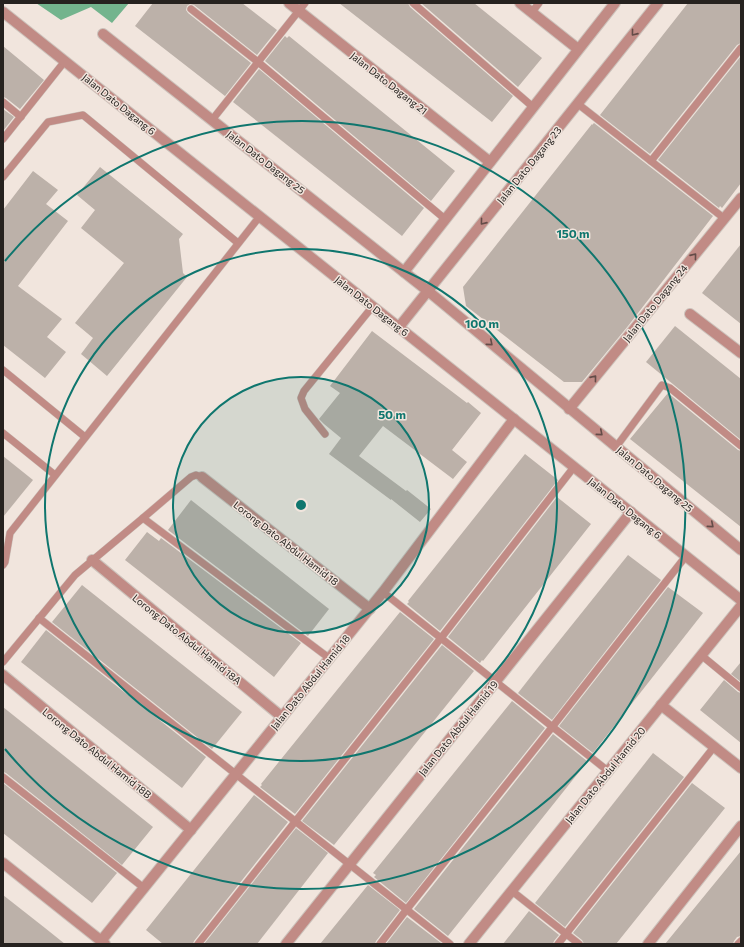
<svg xmlns="http://www.w3.org/2000/svg" width="744" height="947" font-family="Commissioner,sans-serif">
  <rect width="100%" height="100%" fill="#f1e5dd"/>
  <path fill="#73b48d" d="M36 3H129L112 23 91 7 61 20Z"/>
  <g fill="#bcb1a9">
    <path d="M153 3H242L277 30 257 55 194 5 190 4 187 6 186 10 188 13 251 63 225 96 135 26Z"/>
    <path d="M339 3H408L410 7 513 96 492 122Z"/>
    <path d="M421 3H474L542 58 518 87Z"/>
    <path d="M688 3H741V43L737 45 650 154 600 115Z"/>
    <path d="M285 36 287 38 289 36 455 171 431 201 265 61Z"/>
    <path d="M3 46 44 80 20 109 6 98 3 97Z"/>
    <path d="M741 56V183L722 208 720 206 719 208 658 160Z"/>
    <path d="M259 69 424 208 402 236 233 102Z"/>
    <path d="M3 109 14 117 3 131Z"/>
    <path d="M594 123 713 216 628 326 582 382H564L466 306 463 287 592 124V125Z"/>
    <path d="M100 167 183 234 179 239 183 273 187 277 107 376 81 354 93 338 75 323 124 263 81 228 95 210 77 195Z"/>
    <path d="M33 171 58 190 46 204 68 221 18 286 62 319 47 337 66 352 45 378 3 345V210Z"/>
    <path d="M741 244V324L702 293Z"/>
    <path d="M675 326 741 379V440L646 362Z"/>
    <path d="M372 331 467 403 468 402 481 413 452 450 467 462 453 479 383 426 359 456 406 491 407 490 431 509 420 522 391 499V500L329 454 341 438 324 424 319 419 340 393 330 386Z"/>
    <path d="M668 393 738 450 741 451V527L630 439Z"/>
    <path d="M525 454 558 480 440 631 407 604 409 602 408 601Z"/>
    <path d="M3 456 33 480 3 517Z"/>
    <path d="M557 497 591 524 483 661 482 660 480 663 448 637Z"/>
    <path d="M191 500 329 609 308 636 168 530Z"/>
    <path d="M147 532 159 541 161 538 301 643 274 677 125 560Z"/>
    <path d="M628 555 661 580 552 720 518 693 543 661Z"/>
    <path d="M82 585 242 712 212 749 52 622Z"/>
    <path d="M668 587 703 613 593 753 559 726Z"/>
    <path d="M400 612 434 639 295 814 260 787 262 785 261 784Z"/>
    <path d="M46 630 206 757 182 788 21 662Z"/>
    <path d="M442 645 474 671 334 845 302 821Z"/>
    <path d="M741 662V682L731 674Z"/>
    <path d="M724 680 738 692 741 693V743L700 710Z"/>
    <path d="M512 701 545 728 406 903 374 877 376 875 373 873Z"/>
    <path d="M3 707 153 827 122 865 6 773 3 772Z"/>
    <path d="M553 734 587 761H586L587 762 448 936 414 909Z"/>
    <path d="M653 753 684 777 565 927 535 903Z"/>
    <path d="M3 783 117 873 92 903 3 833Z"/>
    <path d="M692 783 725 808 616 944H584L582 940 573 933Z"/>
    <path d="M254 795 288 822 194 941 193 944H163L146 930Z"/>
    <path d="M296 828 328 853 257 944H204Z"/>
    <path d="M741 851V936L737 937 734 941 733 944H665Z"/>
    <path d="M368 885 400 910 376 941 375 944H320Z"/>
    <path d="M3 895 45 928 65 944H3Z"/>
    <path d="M529 911 559 935 554 941 553 944H503Z"/>
    <path d="M407 917 441 943 386 944Z"/>
  </g>
  <g fill="none" stroke-linecap="round" stroke-linejoin="round">
    <defs>
      <g id="lane">
        <path d="M413 3 533 107"/>
        <path d="M191 9 258 62 445 219"/>
        <path d="M532 12 539 3"/>
        <path d="M3 102 21 117"/>
        <path d="M578 104 725 219"/>
        <path d="M212 120 305 3"/>
        <path d="M3 139 65 61"/>
        <path d="M651 161 741 48"/>
        <path d="M3 177 48 122 83 115 238 243"/>
        <path d="M3 370 85 437"/>
        <path d="M3 433 55 475"/>
        <path d="M325 434 305 409 301 398 304 391 373 306"/>
        <path d="M616 447 662 385 670 388 741 446"/>
        <path d="M143 518 329 658"/>
        <path d="M3 565 5 562 10 533 260 216"/>
        <path d="M383 592 608 771"/>
        <path d="M39 618 450 944"/>
        <path d="M701 655 741 688"/>
        <path d="M3 662 75 575 143 518 191 477 196 475 202 477"/>
        <path d="M3 777 144 888"/>
        <path d="M512 891 579 944"/>
        <path d="M198 944 441 638 574 467"/>
        <path d="M380 944 407 909 553 726 686 556"/>
        <path d="M558 944 714 747"/>
        <path d="M738 944 741 941"/>
      </g>
      <g id="street">
        <path d="M289 3 490 162"/>
        <path d="M520 3 578 49"/>
        <path d="M3 12 741 600"/>
        <path d="M103 34 428 291 741 550"/>
        <path d="M404 272 615 3"/>
        <path d="M690 314 741 353"/>
        <path d="M399 327 658 3"/>
        <path d="M569 409 741 198"/>
        <path d="M202 477 370 609"/>
        <path d="M92 560 282 717"/>
        <path d="M3 675 191 830"/>
        <path d="M661 705 741 768"/>
        <path d="M3 863 105 944"/>
        <path d="M101 941 383 592 514 419"/>
        <path d="M286 944 631 512"/>
        <path d="M469 944 741 606"/>
        <path d="M648 944 741 826"/>
      </g>
    </defs>
    <use href="#lane" stroke="#ccc2bb" stroke-width="8"/>
    <use href="#street" stroke="#ccc2bb" stroke-width="12"/>
    <use href="#lane" stroke="#c18b85" stroke-width="7"/>
    <use href="#street" stroke="#c18b85" stroke-width="10"/>
  </g>
  <defs><path id="oneway-chevron" d="M-2-3.5L2.5 0L-2 3.5" fill="none" stroke-width="1.6" stroke-linecap="round" stroke-linejoin="round"/></defs>
  <g stroke="#644c48">
    <use href="#oneway-chevron" transform="translate(634 33) rotate(129)"/>
    <use href="#oneway-chevron" transform="translate(483 222) rotate(129)"/>
    <use href="#oneway-chevron" transform="translate(694 256) rotate(-51)"/>
    <use href="#oneway-chevron" transform="translate(490 343) rotate(40)"/>
    <use href="#oneway-chevron" transform="translate(594 378) rotate(-51)"/>
    <use href="#oneway-chevron" transform="translate(600 433) rotate(40)"/>
    <use href="#oneway-chevron" transform="translate(711 525) rotate(40)"/>
  </g>
  <circle cx="301" cy="505" r="128" fill="#0f766e" fill-opacity=".12"/>
  <g fill="none" stroke="#0f766e" stroke-width="2">
    <circle cx="301" cy="505" r="128"/>
    <circle cx="301" cy="505" r="256"/>
    <path d="M5 261A384 384 0 1 1 5 749"/>
  </g>
  <g text-anchor="middle" dominant-baseline="central" stroke-width="3" stroke-linejoin="round" paint-order="stroke">
    <g font-size="10" fill="#26221f" stroke="#f1e5dd">
      <text transform="translate(389 83) rotate(38)">Jalan Dato Dagang 21</text>
      <text transform="translate(119 104) rotate(39)">Jalan Dato Dagang 6</text>
      <text transform="translate(266 162) rotate(38)">Jalan Dato Dagang 25</text>
      <text transform="translate(529 165) rotate(-51)">Jalan Dato Dagang 23</text>
      <text transform="translate(655 303) rotate(-51)">Jalan Dato Dagang 24</text>
      <text transform="translate(372 306) rotate(38)">Jalan Dato Dagang 6</text>
      <text transform="translate(655 479) rotate(40)">Jalan Dato Dagang 25</text>
      <text transform="translate(625 508) rotate(39)">Jalan Dato Dagang 6</text>
      <text transform="translate(286 543) rotate(38)">Lorong Dato Abdul Hamid 18</text>
      <text transform="translate(187 639) rotate(39)">Lorong Dato Abdul Hamid 18A</text>
      <text transform="translate(310 682) rotate(-51)">Jalan Dato Abdul Hamid 18</text>
      <text transform="translate(458 728) rotate(-51)">Jalan Dato Abdul Hamid 19</text>
      <text transform="translate(97 753) rotate(39)">Lorong Dato Abdul Hamid 18B</text>
      <text transform="translate(605 775) rotate(-51)">Jalan Dato Abdul Hamid 20</text>
    </g>
  </g>
  <circle cx="301" cy="505" r="6" fill="#0f766e" stroke="#f1e5dd" stroke-width="2"/>
  <g font-size="12" text-anchor="middle" font-weight="bold" fill="#0f766e" stroke="#f1e5dd" stroke-width="3" stroke-linejoin="round" paint-order="stroke">
    <text x="573" y="238">150 m</text>
    <text x="482" y="328">100 m</text>
    <text x="392" y="419">50 m</text>
  </g>
  <rect width="744" height="947" fill="none" stroke="#26221f" stroke-width="8"/>
</svg>
